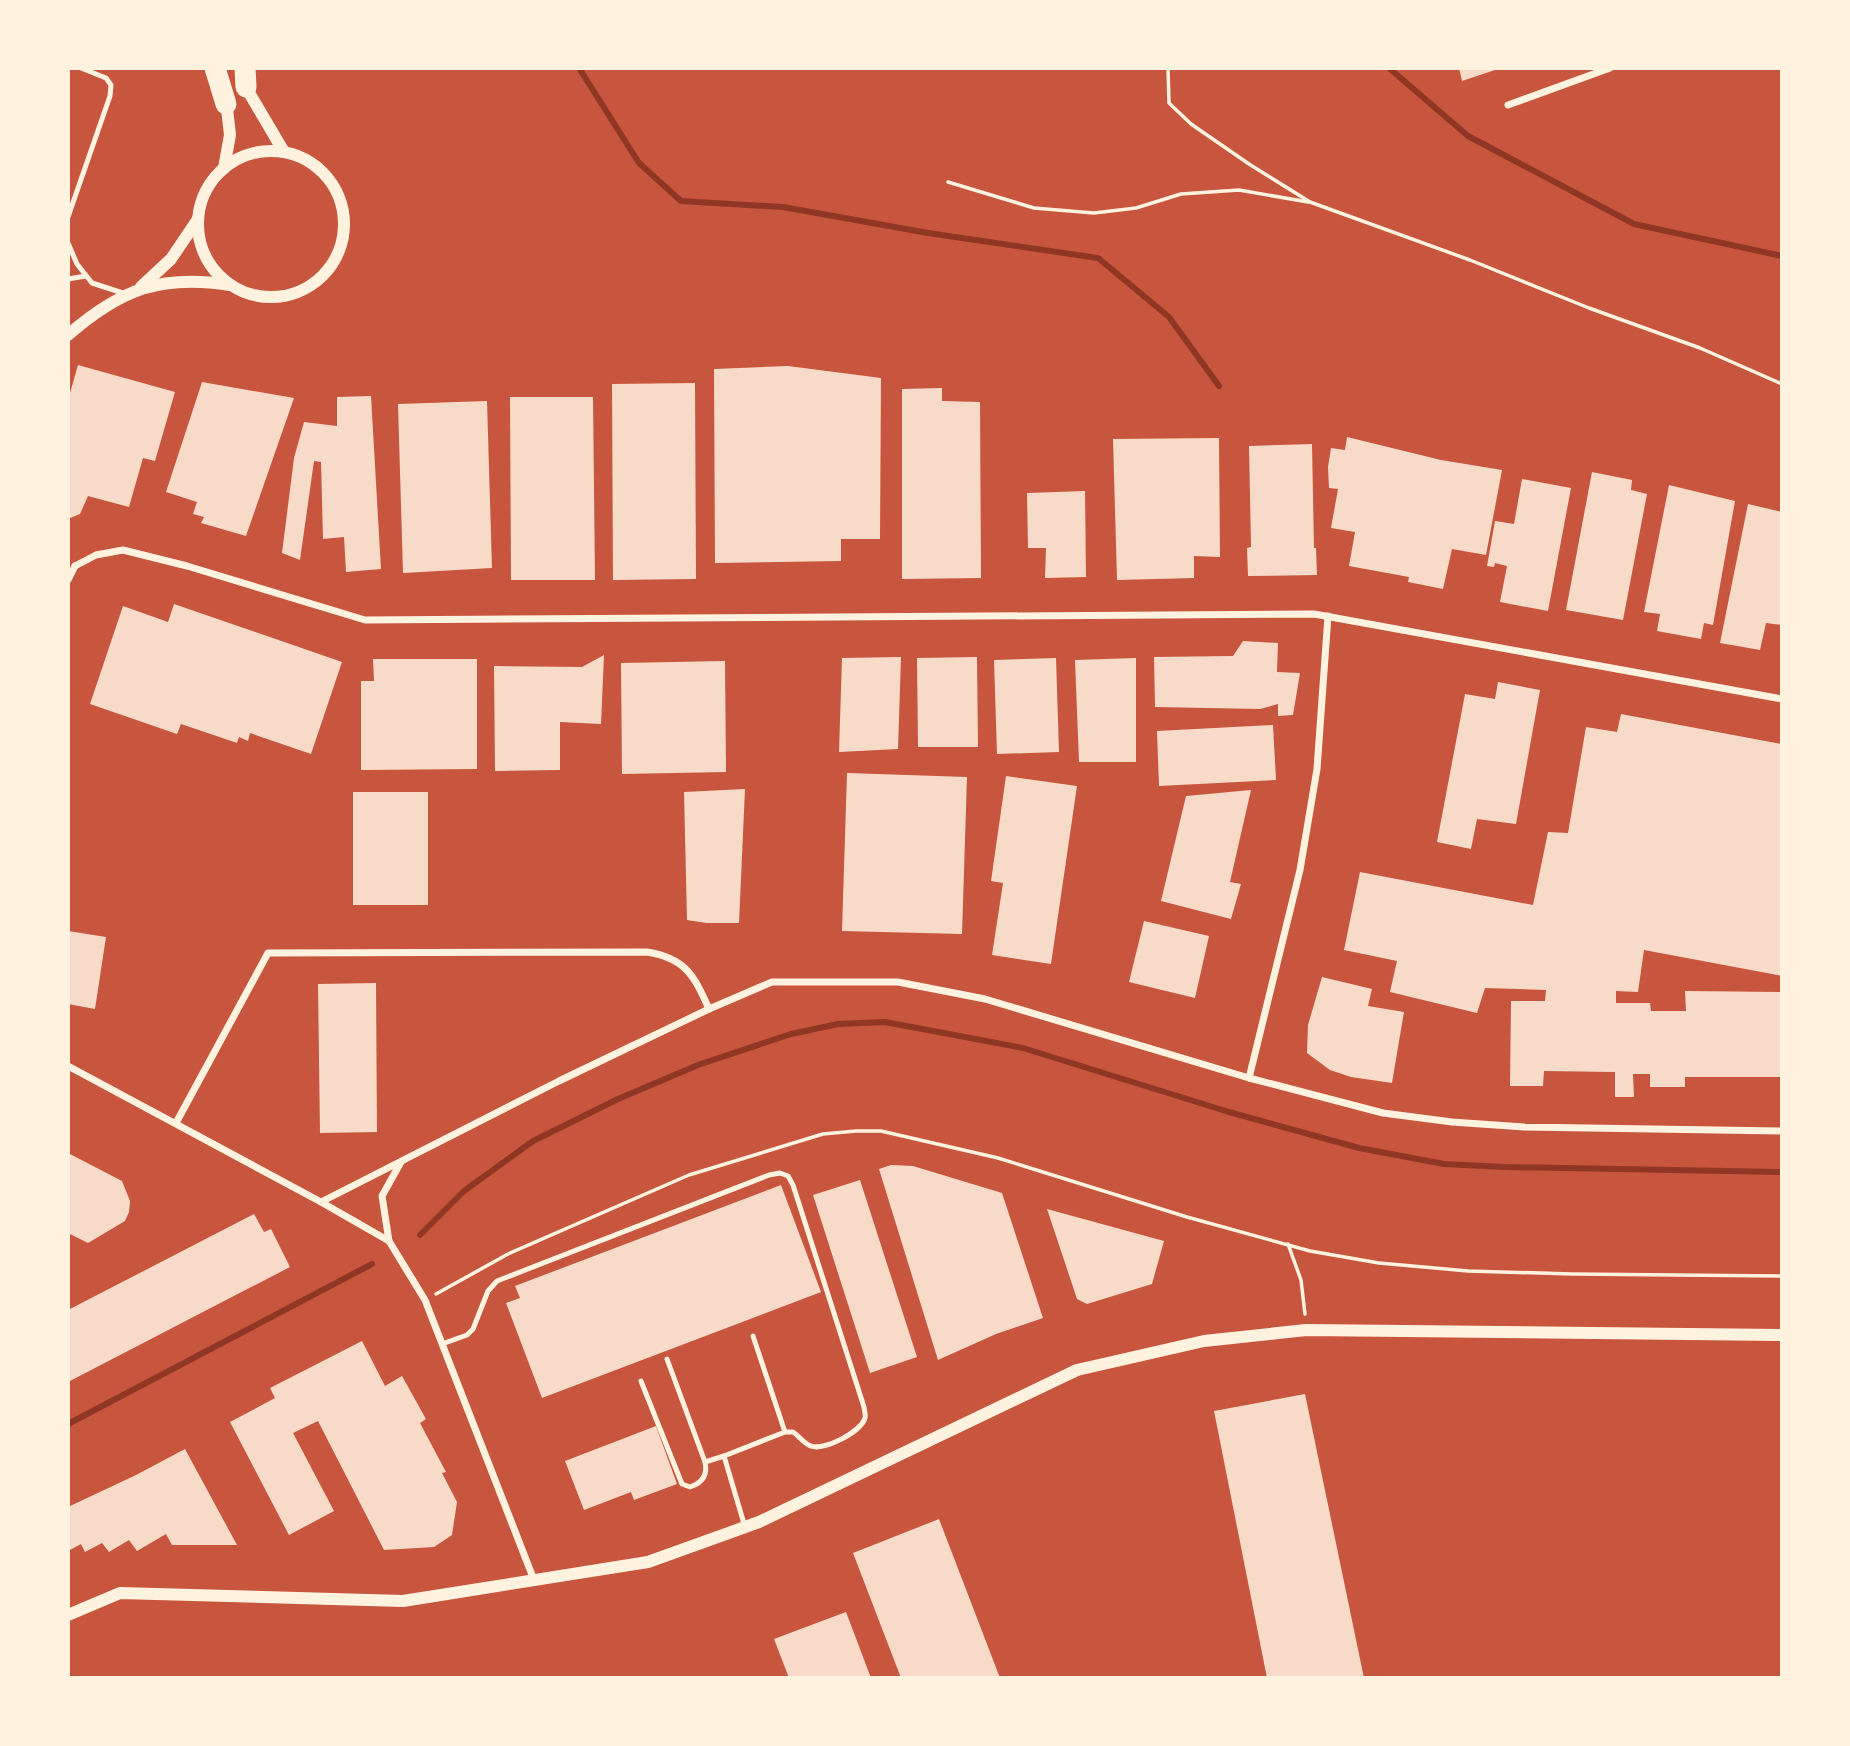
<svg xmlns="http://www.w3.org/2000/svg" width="1850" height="1746" font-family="Karla,sans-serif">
  <rect width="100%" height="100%" fill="#c8553d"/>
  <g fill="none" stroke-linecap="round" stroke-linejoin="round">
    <g stroke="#8f3625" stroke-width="6">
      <path d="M579 68 639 163 681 201 783 207 928 233 1098 258 1169 317 1219 386"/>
      <path d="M1389 68 1468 136 1634 224 1782 256"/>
      <path d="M420 1235 464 1191 533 1141 618 1099 698 1065 791 1034 838 1024 885 1022 1023 1048 1229 1112 1359 1148 1444 1164 1505 1167 1782 1172"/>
      <path d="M68 1424 372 1264"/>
    </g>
  </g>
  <g fill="#f7dbc8">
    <path d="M1459 68H1498V69L1462 81Z"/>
    <path d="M78 365 175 392 155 461 143 458 129 507 88 496 80 514 68 519V400Z"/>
    <path d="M788 366 881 378 880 539H841V561L715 563 714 369Z"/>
    <path d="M202 382 294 398 246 536 201 523 204 517 193 514 197 502 166 492Z"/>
    <path d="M695 383 696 579 613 580 612 384Z"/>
    <path d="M942 388V401L980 402 981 578 902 579V389Z"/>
    <path d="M371 396 381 569 346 572 344 537 323 539 321 462 314 461 300 560 282 553 294 458 304 422 337 426V397Z"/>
    <path d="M510 397H593L595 580H511Z"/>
    <path d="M487 401 492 568 403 573 398 404Z"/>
    <path d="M1347 437 1441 460 1502 470 1486 555 1452 549 1443 589 1408 582 1409 577 1349 566 1355 532 1331 528 1338 489 1329 488 1328 467 1331 448 1345 450Z"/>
    <path d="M1219 438 1220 557 1194 556V578L1117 580 1113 439Z"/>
    <path d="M1312 444 1314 548H1316L1317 575 1248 576 1247 548 1251 547 1249 446Z"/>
    <path d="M1592 472 1632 480 1631 490 1647 494 1623 620 1566 610Z"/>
    <path d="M1522 479 1571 488 1548 611 1500 602 1507 566 1495 563 1494 567 1487 566 1495 521 1514 524Z"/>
    <path d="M1669 485 1735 501 1713 625 1704 623 1701 639 1657 631 1660 614 1644 612Z"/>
    <path d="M1085 491 1086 577 1045 578 1046 548H1028L1027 493Z"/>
    <path d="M1748 504 1782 512V625L1766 623 1760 650 1720 643Z"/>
    <path d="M174 604 342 662 311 754 250 733 248 741 239 737 237 743 181 724 177 734 90 704 123 606 168 622Z"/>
    <path d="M1243 641 1278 643 1277 672 1300 673 1293 715 1278 716V704L1260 709 1155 707 1154 657 1233 656Z"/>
    <path d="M604 655 601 724 560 722V770L495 771 494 666 582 667Z"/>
    <path d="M901 657 898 749 839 752 842 658Z"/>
    <path d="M977 657 978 747H918L917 658Z"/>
    <path d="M1056 658 1059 752 997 754 994 660Z"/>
    <path d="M1136 658V762H1079L1075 660Z"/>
    <path d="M373 659H477V769L361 770V681H374Z"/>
    <path d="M725 661 726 772 622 774 621 663Z"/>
    <path d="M1498 682 1540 690 1516 824 1477 819 1471 849 1437 842 1465 694 1495 699Z"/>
    <path d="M1621 714 1782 744V976L1644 950 1638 992 1616 991V1003H1650L1651 1011H1686L1685 991 1782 992V1077H1685V1087H1650V1074H1633L1634 1097H1615V1072L1544 1071 1543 1086H1510L1511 1001H1545L1546 990 1485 988 1477 1013 1390 992 1397 961 1344 950 1360 872 1533 905 1548 832 1568 833 1586 727 1617 732Z"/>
    <path d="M1273 725 1276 780 1159 786 1157 731Z"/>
    <path d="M847 773 967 777 962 934 842 931Z"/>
    <path d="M1006 776 1077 786 1051 964 992 955 1003 883 991 881Z"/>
    <path d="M745 789 739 923H706L687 920 684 792Z"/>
    <path d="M1251 790 1230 882 1241 884 1231 919 1161 901 1186 796Z"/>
    <rect x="353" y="792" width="75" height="113"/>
    <path d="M1144 921 1209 936 1195 998 1129 982Z"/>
    <path d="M68 931 106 937 95 1009 68 1004Z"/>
    <path d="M1322 977 1372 989 1368 1006 1404 1012 1392 1083 1351 1077 1330 1070 1307 1053 1308 1025Z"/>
    <path d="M376 983 377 1132 320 1133 318 984Z"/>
    <path d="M68 1153 122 1181 130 1201 129 1212 125 1221 88 1243 68 1233Z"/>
    <path d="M891 1165 913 1166 1002 1193 1043 1318 996 1334 938 1360 879 1169Z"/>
    <path d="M860 1180 917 1357 870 1373 813 1195Z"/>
    <path d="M781 1185 821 1292 542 1398 506 1303 520 1298 515 1286Z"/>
    <path d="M1047 1209 1164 1241 1152 1284 1087 1304 1077 1299Z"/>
    <path d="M254 1214 264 1232 271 1229 290 1267 68 1382V1310Z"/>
    <path d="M362 1341 385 1386 402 1376 426 1419 420 1423 446 1472 442 1473 457 1502 452 1535 434 1547 384 1550 318 1421 293 1433 334 1511 289 1535 230 1422 275 1398 270 1388Z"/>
    <path d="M1305 1394 1364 1678H1267L1214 1411Z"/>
    <path d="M656 1426 677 1484 634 1500 631 1492 584 1510 565 1461Z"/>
    <path d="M185 1449 237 1545H172L166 1534 137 1551 129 1540 109 1552 102 1543 85 1552 81 1544 68 1551V1507L136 1475Z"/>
    <path d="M939 1519 1000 1678H901L853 1553Z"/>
    <path d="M846 1612 871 1678H789L774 1639Z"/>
  </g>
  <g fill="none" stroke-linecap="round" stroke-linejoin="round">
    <g stroke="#fff3e0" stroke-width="3.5">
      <path d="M1168 68 1169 103 1191 124 1249 164 1310 202 1470 260 1589 308 1700 348 1782 384"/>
      <path d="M948 182 1034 208 1094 213 1136 208 1181 194 1239 190 1308 202"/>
      <path d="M1288 1244 1301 1280 1305 1314"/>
      <path d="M436 1294 508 1254 689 1175 823 1134 856 1131H881L998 1158 1187 1217 1310 1251 1379 1263 1468 1271 1572 1274 1782 1276"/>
    </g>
    <g stroke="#fff3e0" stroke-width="5">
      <path d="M68 217 110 96 111 85 106 78 81 68"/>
      <path d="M68 243 77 264 92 283 126 294"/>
      <path d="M68 279 86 276"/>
      <path d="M753 1336 785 1432"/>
      <path d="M442 1344 467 1335 473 1329 488 1291 497 1281 769 1175 780 1173 788 1176 793 1185 864 1407C864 1410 866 1414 865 1418 861 1432 824 1451 811 1446 804 1444 799 1436 793 1432H785L724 1456 745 1527"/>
      <path d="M667 1359 705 1462 724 1456"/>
      <path d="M641 1381 682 1484 690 1487C702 1483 708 1475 705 1462"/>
    </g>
    <g stroke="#fff3e0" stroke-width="7">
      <path d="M1508 105 1610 68"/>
      <path d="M75 566 96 555 123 550 187 566 365 620 1314 614 1782 699"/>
      <path d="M68 580 75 566"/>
      <path d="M68 1066 321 1202 389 1241 425 1300 534 1580"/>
      <path d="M1249 1078 1300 870 1317 769 1328 616"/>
      <path d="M176 1123 268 953 647 952C685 958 694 975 709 1009"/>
      <path d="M321 1202 559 1081 709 1009 772 982H898L985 999 1249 1078 1383 1113 1452 1122 1524 1127 1782 1131"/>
      <path d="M389 1241 382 1196 401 1162"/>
    </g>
    <g stroke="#fff3e0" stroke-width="12">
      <path d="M244 84 284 152"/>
      <circle cx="271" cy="224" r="73"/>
      <path d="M224 168 230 135 226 100"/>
      <path d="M141 287 171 259 198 219"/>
      <path d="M68 335C121 289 161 274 230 285"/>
      <path d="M68 1615 120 1593 403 1601 648 1562 759 1522 1077 1370 1204 1341 1306 1330 1782 1335"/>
    </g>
    <g stroke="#fff3e0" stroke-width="21">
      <path d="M215 68 226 104"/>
      <path d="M245 68 246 87"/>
    </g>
  </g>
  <rect width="1850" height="1746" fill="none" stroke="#fff3e0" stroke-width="140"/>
</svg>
